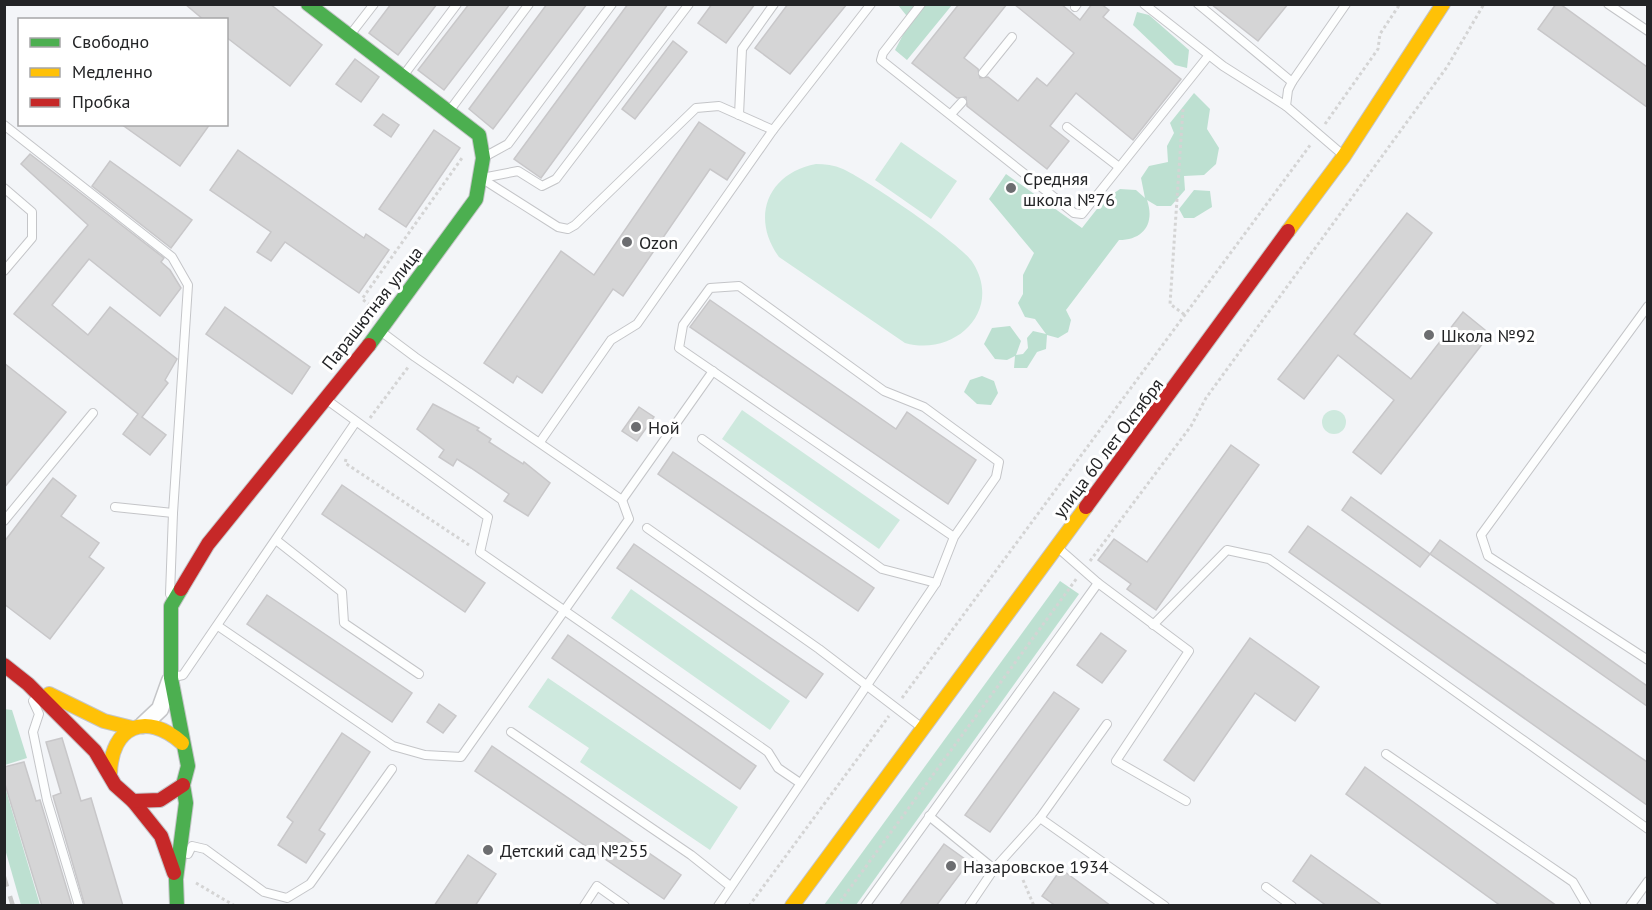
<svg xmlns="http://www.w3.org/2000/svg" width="1652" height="910" font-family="'PT Sans',sans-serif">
  <rect width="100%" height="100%" fill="#f3f5f8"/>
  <g fill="#cee9de">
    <path d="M901 142 957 181 931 219 875 180Z"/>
    <path d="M816 164C825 164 834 165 843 169 865 179 962 244 973 263 1003 311 955 357 905 343L779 257C750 217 768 173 816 164Z"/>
    <circle cx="1334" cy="422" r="12"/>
    <path d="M742 410 900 520 879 549 722 439Z"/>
    <path d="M631 589 790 701 770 730 611 618Z"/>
    <path d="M548 678 738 807 710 850 580 762 589 748 528 707Z"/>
  </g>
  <g fill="#bde0d1">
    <path d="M898 5H952L907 60 895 50 905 31 906 15Z"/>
    <path d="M1137 12 1149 15 1189 50 1187 68 1175 65 1133 25Z"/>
    <path d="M1194 93 1210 109 1207 129 1219 148 1216 164 1204 175 1184 176 1185 190 1171 206H1157L1147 200C1155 223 1144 240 1119 240L1066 310 1071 320 1068 332 1058 338 1047 335 1046 349 1037 352 1027 368H1014L1015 356 1007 360 995 359 984 344 992 328 1010 326 1021 341 1016 355 1023 354 1028 348 1027 338 1033 331 1046 334 1035 319 1025 317 1018 303 1023 294V275L1034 253 989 199 1006 174 1082 228 1104 200 1120 189 1136 190 1145 198 1141 178 1149 166 1168 162 1167 146 1174 133 1170 123Z"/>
    <path d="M1194 190 1210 191 1212 207 1194 218H1184L1179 209Z"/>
    <path d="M982 376 994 381 998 393 991 405 977 404 964 392 970 380Z"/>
    <path d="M1060 581 1079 594 856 905H824Z"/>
    <path d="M4 709 12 710 27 758 5 765Z"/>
    <path d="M5 787 40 905H21L5 849Z"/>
  </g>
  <g fill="#d5d5d6" stroke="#c8c7c9" stroke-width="1.5">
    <path d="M185 4H270L322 45 290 86 226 37V20H204Z"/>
    <path d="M391 4H437L398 55 369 33Z"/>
    <path d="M469 4H510L444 90 418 70Z"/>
    <path d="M547 4H587L493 129 469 109Z"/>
    <path d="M628 4H668L541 178 514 159Z"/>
    <path d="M712 4H755L726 43 698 23Z"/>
    <path d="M788 4H847L790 74 755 48Z"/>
    <path d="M959 4H1007L964 58 978 69 980 78 988 77 1018 101 1037 78 1047 86 1074 53 1014 4H1061L1080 20 1092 4H1101L1109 10 1103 17 1181 79 1133 140 1076 93 1050 126 1069 141 1047 169 967 106 966 97 957 98 912 63Z"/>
    <path d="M1211 4H1288L1258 41Z"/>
    <path d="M1556 4H1560L1647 67V107L1538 29Z"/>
    <path d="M673 41 687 52 635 119 622 109Z"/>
    <path d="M355 59 379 77 361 102 336 84Z"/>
    <path d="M383 114 399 125 391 137 374 125Z"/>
    <path d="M699 122 745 153 727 180 710 169 623 296 613 289 542 393 517 376 513 383 484 363 561 251 594 275Z"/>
    <path d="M121 124H210L180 166Z"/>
    <path d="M434 130 460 148 406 227 379 209Z"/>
    <path d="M238 150 364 238 366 234 389 250 359 293 285 242 271 261 257 252 271 232 210 190Z"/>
    <path d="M30 154 164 258 161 262 170 270 181 288 160 316 89 259 52 305 88 335 110 307 177 359 165 380 168 383 142 417 166 435 150 455 123 434 138 414 14 314 88 225 21 164Z"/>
    <path d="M110 161 192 220 171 248 92 186Z"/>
    <path d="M1407 213 1432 233 1354 334 1411 379 1463 312 1490 334 1381 474 1353 452 1394 400 1338 355 1304 399 1278 379Z"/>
    <path d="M710 300 896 429 907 412 976 460 948 504 690 327Z"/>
    <path d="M225 307 310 367 292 394 206 334Z"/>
    <path d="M4 363 66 412 4 488Z"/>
    <path d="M433 404 479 428 477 430 491 439 489 442 523 464 524 462 550 483 528 516 504 501 509 494 471 468 457 459 453 466 439 457 444 450 417 429Z"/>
    <path d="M639 407 654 417 637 441 622 431Z"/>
    <path d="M1231 445 1259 465 1156 610 1127 589 1131 584 1098 560 1114 539 1147 562Z"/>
    <path d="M673 452 874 588 858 611 658 474Z"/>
    <path d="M53 478 76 496 61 516 99 543 89 557 104 568 50 639 4 604V542Z"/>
    <path d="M342 485 485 583 465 612 322 514Z"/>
    <path d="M1351 497 1430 554 1420 567 1342 510Z"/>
    <path d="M1308 526 1647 762V805L1289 552Z"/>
    <path d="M1440 540 1647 686V706L1430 554Z"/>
    <path d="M634 544 823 674 806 698 617 568Z"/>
    <path d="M267 595 412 693 392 722 247 624Z"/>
    <path d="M1101 633 1126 651 1102 683 1077 665Z"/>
    <path d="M568 635 756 766 740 789 552 658Z"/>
    <path d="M1250 638 1319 687 1295 721 1255 693 1194 781 1164 760Z"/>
    <path d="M1054 692 1079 709 990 832 965 815Z"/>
    <path d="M439 704 456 716 443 733 427 722Z"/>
    <path d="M342 733 370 752 319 830 325 834 306 863 278 845 293 822 287 817Z"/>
    <path d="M62 738 81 801 91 798 123 906H85L53 796 61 793 46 742Z"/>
    <path d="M492 746 681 875 664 899 475 771Z"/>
    <path d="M24 762 36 801 40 800 72 906H42L4 781V767Z"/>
    <path d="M1365 767 1557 906H1501L1346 794Z"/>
    <path d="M944 844 969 862 936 906H899Z"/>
    <path d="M468 855 496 874 475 906H434Z"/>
    <path d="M1311 855 1383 906H1327L1293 881Z"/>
    <path d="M1061 869 1111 906H1056L1042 896Z"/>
  </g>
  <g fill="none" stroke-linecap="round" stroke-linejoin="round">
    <defs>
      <g id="lane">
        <path d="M921 4 883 53 881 60 1074 213 1082 214 1209 55"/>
        <path d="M1144 4 1223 66 1286 106"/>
        <path d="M1198 4 1292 82 1288 90 1286 106 1343 155"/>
        <path d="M1608 4 1648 31"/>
        <path d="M1075 7 1077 4"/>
        <path d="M350 35 374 4"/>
        <path d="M983 73 1012 37"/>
        <path d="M403 76 457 4"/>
        <path d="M1292 82 1346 4"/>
        <path d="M450 110 529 4"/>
        <path d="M951 114 962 102"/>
        <path d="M739 115 742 49 774 4"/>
        <path d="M4 125 172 257 188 285 173 513 170 594"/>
        <path d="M1067 127 1119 167"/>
        <path d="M486 156 508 144 612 4"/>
        <path d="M481 178 558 227 568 229 575 225 696 108 719 106 773 130"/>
        <path d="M482 178 518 171 542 186 556 179 689 4"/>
        <path d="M4 188 32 212V238L4 271"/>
        <path d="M1648 306 1481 535 1488 556 1648 660"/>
        <path d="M327 400 488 517 480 552 768 752 778 768 800 783"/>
        <path d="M702 439 882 569 936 583"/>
        <path d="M540 442 611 340 637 324 773 130 871 4"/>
        <path d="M622 500 713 371"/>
        <path d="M115 507 173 513"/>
        <path d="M4 521 93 413"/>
        <path d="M647 528 819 649 921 727"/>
        <path d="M276 540 342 592 344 623 419 674"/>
        <path d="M1057 547 1098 583 1189 651 1116 761 1186 801"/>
        <path d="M1153 625 1227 550 1269 559 1648 829"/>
        <path d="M218 626 393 746 425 755 461 757 629 519 622 500 415 357 383 333"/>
        <path d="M174 677 183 675 355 423"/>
        <path d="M33 701 39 714 33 732 47 800 79 906"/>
        <path d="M511 732 691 855 730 886"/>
        <path d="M1386 754 1573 882 1587 906"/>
        <path d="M929 816 994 869"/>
        <path d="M1040 818 1165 906"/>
        <path d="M188 854 192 846 205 849 264 892 287 898 310 884 392 769"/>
        <path d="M1266 887 1292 906"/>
        <path d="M584 906 597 886 625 906"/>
        <path d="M718 906 936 583 954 537 996 477 999 462 924 407 884 391 739 286 710 288 683 325 679 348 954 537"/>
        <path d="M865 906 1098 583"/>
        <path d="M969 906 994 869 1040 818 1107 724"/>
        <path d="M1630 906 1648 881"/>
      </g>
      <path id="street" d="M143 725 160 709 170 681"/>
      <g id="fast">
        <path d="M308 4 479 135 483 158 476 199 369 345"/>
        <path d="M177 906 176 879 186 803 183 785 188 766 171 678V606L181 589"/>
      </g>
      <g id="slow">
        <path d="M1288 231 1344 156 1443 4"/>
        <path d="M49 694 104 721 132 728"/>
        <path d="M110 774C111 726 146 711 182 743"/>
        <path d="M792 906 1086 507"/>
      </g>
      <g id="jam">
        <path d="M1086 507 1288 231"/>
        <path d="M181 589 208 544 369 345"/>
        <path d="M4 665 28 684 95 751 115 785 133 801 161 836 174 873"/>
        <path d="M133 801 160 800 183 785"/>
      </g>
    </defs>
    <use href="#lane" stroke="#c4c5c8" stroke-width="10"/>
    <use href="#street" stroke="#c4c5c8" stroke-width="19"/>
    <use href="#fast" stroke="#c4c5c8" stroke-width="16"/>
    <use href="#slow" stroke="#c4c5c8" stroke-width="16"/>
    <use href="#jam" stroke="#c4c5c8" stroke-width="16"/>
    <g stroke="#d4d4d4" stroke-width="3" stroke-dasharray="3 3" stroke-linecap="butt">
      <path d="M1183 109 1170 304 1185 315"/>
      <path d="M1325 124 1378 49 1380 34 1400 4"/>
      <path d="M375 309 362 299 462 158"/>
      <path d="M370 418 409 366"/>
      <path d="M346 459 345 463 469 545"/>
      <path d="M1090 561 1191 426 1206 398 1447 67 1484 4"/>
      <path d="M902 698 1311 144"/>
      <path d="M1023 880 1034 906"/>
      <path d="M196 883 235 906"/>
      <path d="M749 906 889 716"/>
      <path d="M837 906 1077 578"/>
    </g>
    <use href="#lane" stroke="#fdfefe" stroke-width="8"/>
    <use href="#street" stroke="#fdfefe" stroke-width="16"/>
    <use href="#fast" stroke="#4caf50" stroke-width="14"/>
    <use href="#slow" stroke="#ffc107" stroke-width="14"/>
    <use href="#jam" stroke="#c62828" stroke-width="14"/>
    <path stroke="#c8c8c8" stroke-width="4.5" stroke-dasharray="10 10" stroke-linecap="butt" d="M4 877 13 906"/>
  </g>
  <g fill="#6c6d70" stroke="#fff" stroke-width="2">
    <circle cx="1011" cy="188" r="6"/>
    <circle cx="627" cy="242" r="6"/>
    <circle cx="1429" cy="335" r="6"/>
    <circle cx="636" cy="427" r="6"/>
    <circle cx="488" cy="850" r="6"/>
    <circle cx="951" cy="866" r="6"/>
  </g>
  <g text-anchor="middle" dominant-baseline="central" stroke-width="6" stroke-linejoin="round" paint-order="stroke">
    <g font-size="18" fill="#232426" stroke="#fff" text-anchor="start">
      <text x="1023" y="178">Средняя<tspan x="1023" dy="21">школа №76</tspan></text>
      <text x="639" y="242">Ozon</text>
      <text x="1441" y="335">Школа №92</text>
      <text x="648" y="427">Ной</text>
      <text x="500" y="850">Детский сад №255</text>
      <text x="963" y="866">Назаровское 1934</text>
    </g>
    <g font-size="18" fill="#232426" stroke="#fff">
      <text transform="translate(372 308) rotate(-52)">Парашютная улица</text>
      <text transform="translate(1108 448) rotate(-53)">улица 60 лет Октября</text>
    </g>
  </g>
  <rect width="1652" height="910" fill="none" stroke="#232426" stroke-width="12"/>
  <rect x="18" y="18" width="210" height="108" fill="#ffffff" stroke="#a7a7a8" stroke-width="1.5"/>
  <rect x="30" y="38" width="30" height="9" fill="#4caf50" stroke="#a7a7a8" stroke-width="1.5"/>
  <text x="72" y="48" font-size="18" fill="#232426">Свободно</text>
  <rect x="30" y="68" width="30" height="9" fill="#ffc107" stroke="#a7a7a8" stroke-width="1.5"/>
  <text x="72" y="78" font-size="18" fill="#232426">Медленно</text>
  <rect x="30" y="98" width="30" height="9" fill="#c62828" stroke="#a7a7a8" stroke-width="1.5"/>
  <text x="72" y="108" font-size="18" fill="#232426">Пробка</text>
</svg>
